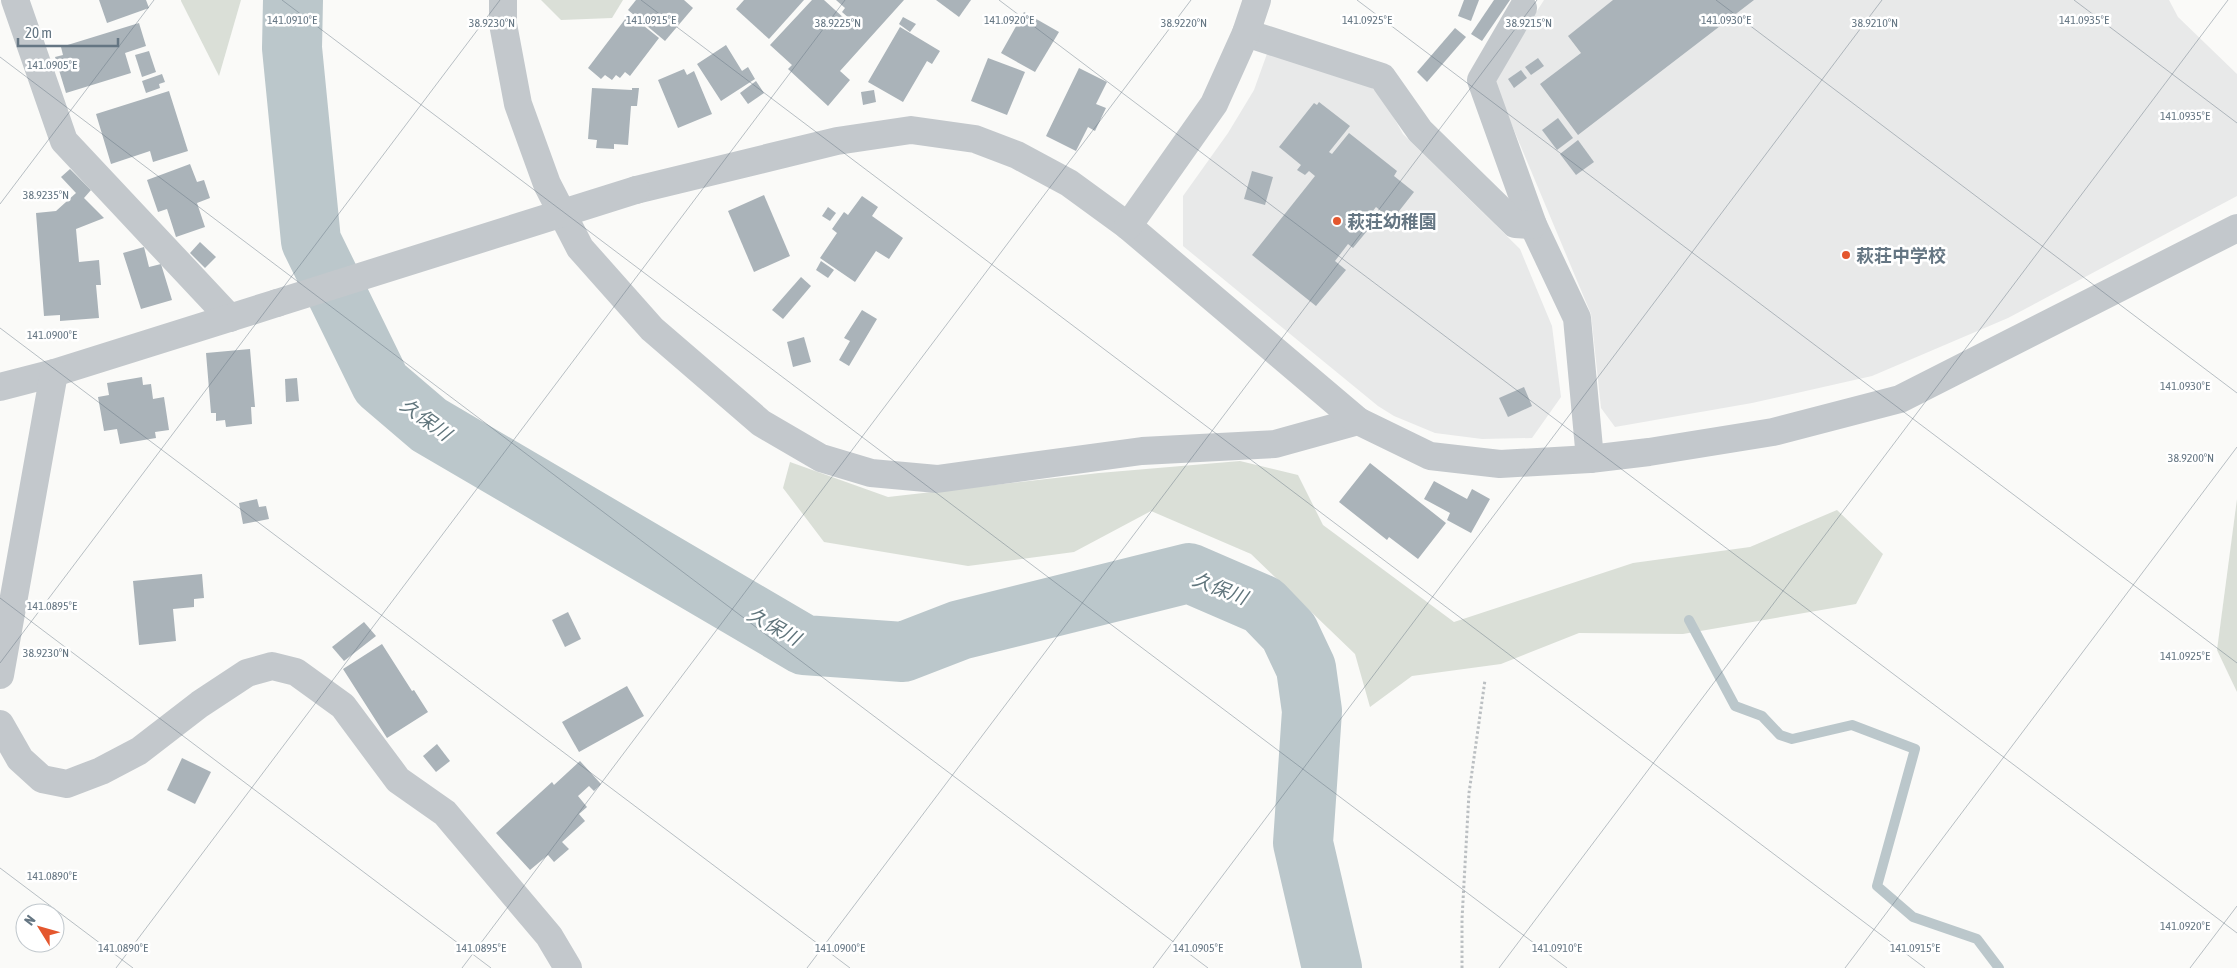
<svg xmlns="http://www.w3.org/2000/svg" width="2237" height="968" font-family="'Asap Condensed','Noto Sans JP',sans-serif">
  <rect width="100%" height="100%" fill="#fafaf8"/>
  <g fill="#e8e9e9">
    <path d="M1544 0H2169L2178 17 2237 74V196L2008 318 1872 376 1752 403 1615 427 1601 408 1591 314 1493 80Z"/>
    <path d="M1268 51 1366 84 1381 95 1403 134 1520 249 1552 326 1561 397 1532 438 1482 439 1435 433 1394 416 1378 406 1183 246V196L1228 133 1254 90Z"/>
  </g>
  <g fill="#dadfd7">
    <path d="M181 0H241L219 76 181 1Z"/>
    <path d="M541 0H623L612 18 561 20Z"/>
    <path d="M1240 461 1298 475 1323 525 1454 622 1633 563 1750 547 1837 510 1883 554 1856 604 1683 634 1579 633 1501 664 1412 676 1370 707 1355 654 1251 554 1151 511 1074 552 968 566 824 542 783 488 790 462 888 497 1099 473Z"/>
    <path d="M2237 499V692L2217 650Z"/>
  </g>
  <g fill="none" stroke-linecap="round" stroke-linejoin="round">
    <path stroke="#bbc7cb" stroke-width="10" d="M1689 620 1735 706 1762 716 1780 735 1792 739 1852 725 1915 749 1877 886 1913 917 1977 939 1999 968"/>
    <path stroke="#bbc7cb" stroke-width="60" d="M293 0 292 48 311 241 381 384 429 425 804 645 903 652 960 630 1189 573 1263 605 1289 632 1306 668 1312 711 1303 843 1332 968"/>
  </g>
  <g fill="#aab3b9">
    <path d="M99 0H146L149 8 107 23Z"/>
    <path d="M636 0H684L693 8 665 41 628 10Z"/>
    <path d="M744 0H804L769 39 736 9Z"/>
    <path d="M812 0H824L856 29 858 26 842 12 845 8 836 0H904L840 71 850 80 828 106 788 69 792 65 770 45Z"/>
    <path d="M936 0H971L959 17Z"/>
    <path d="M1464 0H1479L1471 21 1458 16Z"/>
    <path d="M1494 0H1510L1482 41 1471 34Z"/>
    <path d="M1613 0H1754L1578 135 1540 84 1581 53 1568 36Z"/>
    <path d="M1024 12 1059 32 1035 72 1001 53Z"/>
    <path d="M629 14 659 38 630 76 625 72 620 78 616 75 612 80 605 75 601 79 588 68Z"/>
    <path d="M903 17 916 24 910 32 899 24Z"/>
    <path d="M139 23 146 46 125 53 131 73 66 93 55 57 63 55 61 47Z"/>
    <path d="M900 27 940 51 932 64 927 61 903 102 868 82Z"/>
    <path d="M1455 28 1466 37 1427 82 1417 72Z"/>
    <path d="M726 45 742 71 748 67 755 79 721 101 697 64Z"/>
    <path d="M149 51 156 72 142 77 135 55Z"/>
    <path d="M988 58 1025 72 1007 115 971 101Z"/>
    <path d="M1538 58 1544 66 1531 75 1525 67Z"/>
    <path d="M1079 68 1107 82 1096 104 1106 108 1095 131 1088 127 1076 151 1046 136Z"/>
    <path d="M684 69 687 75 694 71 712 114 678 128 658 80Z"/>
    <path d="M1521 70 1527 78 1514 88 1508 79Z"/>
    <path d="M162 74 165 82 159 84 160 88 146 93 142 81Z"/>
    <path d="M756 81 764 93 748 104 740 93Z"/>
    <path d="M592 88 632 90V88H639L637 106H631L628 145 614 144V149L596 148 597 140 588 139Z"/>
    <path d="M874 90 876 102 863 105 861 92Z"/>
    <path d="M169 91 188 151 153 162 150 151 111 164 96 114Z"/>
    <path d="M1319 102 1350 126 1329 152 1332 154 1349 133 1397 171 1394 176 1414 192 1392 220 1376 207 1361 226 1367 231 1353 248 1348 244 1335 261 1346 270 1316 306 1252 255 1315 176 1309 171 1305 175 1297 170 1301 165 1279 147 1314 103 1317 105Z"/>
    <path d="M1558 118 1573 138 1557 150 1542 130Z"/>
    <path d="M1578 140 1594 162 1576 175 1560 154Z"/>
    <path d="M190 164 197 182 204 180 210 198 197 203 205 227 176 237 167 209 158 212 147 180Z"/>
    <path d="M70 169 91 190 84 198 104 218 76 229 79 262 99 260 101 285H96L99 318 60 321V315L44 316 36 213 56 211 76 193 61 177Z"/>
    <path d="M1252 171 1273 177 1265 205 1244 199Z"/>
    <path d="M764 195 790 256 754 272 728 211Z"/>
    <path d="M862 196 878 207 872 216 903 238 889 259 876 251 855 282 820 258 837 233 832 229 844 212 848 215Z"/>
    <path d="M828 207 836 213 830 221 822 216Z"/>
    <path d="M200 242 216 257 205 268 190 253Z"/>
    <path d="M144 247 149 267 161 264 172 300 141 309 123 253Z"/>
    <path d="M821 261 834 270 828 278 816 270Z"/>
    <path d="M801 277 811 286 783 319 772 310Z"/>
    <path d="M862 310 877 319 849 366 839 360 850 341 844 338Z"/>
    <path d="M804 337 811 362 793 367 787 342Z"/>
    <path d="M250 349 255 407H251L252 424 226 427 225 420 216 421V413H211L206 353Z"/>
    <path d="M142 377 143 385 151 384 153 399 164 397 169 430 155 432 156 438 120 444 117 429 104 431 98 397 109 395 107 383Z"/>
    <path d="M297 378 299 401 286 402 285 379Z"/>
    <path d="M1524 387 1532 406 1508 417 1499 398Z"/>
    <path d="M1370 463 1446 523 1418 559 1389 537 1387 540 1339 502Z"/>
    <path d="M1434 481 1467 499 1472 489 1490 499 1471 533 1447 520 1450 513 1424 499Z"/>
    <path d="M257 499 259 507 266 506 269 519 243 524 239 503Z"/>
    <path d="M202 574 204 598 194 599V607L173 609 176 641 139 645 133 581Z"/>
    <path d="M568 612 581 639 565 647 552 620Z"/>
    <path d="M364 622 376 636 344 661 332 647Z"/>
    <path d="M382 644 412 691 414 690 428 712 387 738 343 669Z"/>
    <path d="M627 686 644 716 579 752 562 722Z"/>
    <path d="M437 744 450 761 436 772 423 756Z"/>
    <path d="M182 758 211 772 195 804 167 790Z"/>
    <path d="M580 761 601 784 594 791 589 786 578 796 587 807 579 814 585 821 562 842 569 849 554 862 548 855 530 870 496 833 552 782 554 785Z"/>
  </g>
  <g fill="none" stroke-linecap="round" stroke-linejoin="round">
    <path stroke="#bbbfc2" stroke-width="3" stroke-dasharray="2.5 2.5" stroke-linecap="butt" d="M1462 968V919L1469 793 1485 680"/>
    <g stroke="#c3c8cc" stroke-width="28">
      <path d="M15 0 64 141 230 318"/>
      <path d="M503 0V24L518 104 547 184 580 248 652 329 761 423 821 458 871 473 937 479 1142 451 1275 444 1358 421"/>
      <path d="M1523 8 1481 80 1533 225 1577 318 1590 459"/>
      <path d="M1246 33 1382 77 1420 131 1515 224 1533 225"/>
      <path d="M636 190 837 141 911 130 975 139 1017 155 1069 183 1128 226 1358 421 1430 456 1500 464 1590 459 1649 452 1773 432 1900 399 2237 228"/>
      <path d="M1128 226 1214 104 1246 33 1257 0"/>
      <path d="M0 387 54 373 277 303"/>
      <path d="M0 675 54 373"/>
      <path d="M0 724 20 759 42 779 67 784 101 771 139 751 200 704 247 673 272 666 296 672 343 706 398 780 445 813 549 936 568 968"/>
    </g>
    <path stroke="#c3c8cc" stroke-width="28" d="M277 303 636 190"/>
  </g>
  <path fill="none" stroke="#657683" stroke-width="1" stroke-opacity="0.45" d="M282 0 1567 968M641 0 1925 968M999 0 2237 933M1357 0 2237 663M1716 0 2237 393M2074 0 2237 123M0 57 1208 968M0 204 154 0M0 328 850 968M0 598 491 968M0 663 500 0M0 868 133 968M116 968 845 0M462 968 1191 0M807 968 1537 0M1153 968 1882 0M1499 968 2228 0M1845 968 2237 447M2190 968 2237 906"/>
  <g fill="#e4572e" stroke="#fff" stroke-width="2">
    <circle cx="1337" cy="221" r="5"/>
    <circle cx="1846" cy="255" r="5"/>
  </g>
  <g text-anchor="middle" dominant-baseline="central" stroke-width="5" stroke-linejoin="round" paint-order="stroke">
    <g font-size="18" font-weight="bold" fill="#657683" stroke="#fff" text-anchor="start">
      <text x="1347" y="221">萩荘幼稚園</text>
      <text x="1856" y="255">萩荘中学校</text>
    </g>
    <g font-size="19" font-style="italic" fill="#60757c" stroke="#fff">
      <text transform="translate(426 419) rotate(36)">久保川</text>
      <text transform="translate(1220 588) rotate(21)">久保川</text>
      <text transform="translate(774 626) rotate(29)">久保川</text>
    </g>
  </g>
  <g font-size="12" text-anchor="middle" fill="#657683" stroke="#fff" stroke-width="5" stroke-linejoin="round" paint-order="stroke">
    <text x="292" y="24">141.0910°E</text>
    <text x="651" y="24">141.0915°E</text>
    <text x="1009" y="24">141.0920°E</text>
    <text x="1367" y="24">141.0925°E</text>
    <text x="1726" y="24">141.0930°E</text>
    <text x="2084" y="24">141.0935°E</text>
    <text x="492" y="27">38.9230°N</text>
    <text x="838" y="27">38.9225°N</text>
    <text x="1184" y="27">38.9220°N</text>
    <text x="1529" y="27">38.9215°N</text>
    <text x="1875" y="27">38.9210°N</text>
    <text x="52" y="69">141.0905°E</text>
    <text x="2185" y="120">141.0935°E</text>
    <text x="46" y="199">38.9235°N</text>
    <text x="52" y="339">141.0900°E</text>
    <text x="2185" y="390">141.0930°E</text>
    <text x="2191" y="462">38.9200°N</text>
    <text x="52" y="610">141.0895°E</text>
    <text x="46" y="657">38.9230°N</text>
    <text x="2185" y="660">141.0925°E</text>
    <text x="52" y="880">141.0890°E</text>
    <text x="2185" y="930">141.0920°E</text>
    <text x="123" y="952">141.0890°E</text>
    <text x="481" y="952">141.0895°E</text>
    <text x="840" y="952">141.0900°E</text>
    <text x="1198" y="952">141.0905°E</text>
    <text x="1557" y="952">141.0910°E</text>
    <text x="1915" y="952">141.0915°E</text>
  </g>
  <g transform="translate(40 928) rotate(307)"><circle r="24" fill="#ffffff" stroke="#c1c8cd"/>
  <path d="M0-4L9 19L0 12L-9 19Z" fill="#e4572e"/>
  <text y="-8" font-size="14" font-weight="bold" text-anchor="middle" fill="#657683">N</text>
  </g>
  <path d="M18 38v8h100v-8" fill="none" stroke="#657683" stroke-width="2.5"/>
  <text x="25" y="38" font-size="15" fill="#657683" stroke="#ffffff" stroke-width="4" paint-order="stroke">20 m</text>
</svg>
